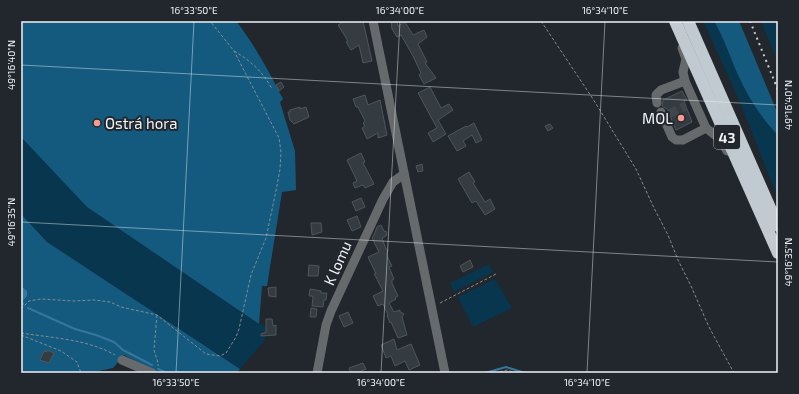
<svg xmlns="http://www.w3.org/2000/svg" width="799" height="394" font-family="'Exo 2',sans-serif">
  <rect width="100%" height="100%" fill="#21272c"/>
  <g fill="#08364e">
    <path d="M703 21H714C724 38 730 57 738 75 748 97 761 118 778 135V198L739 100Z"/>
    <path d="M761 21H778V63Z"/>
    <path d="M21 137 87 207 259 324 265 325V340L240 369 47 242 21 214Z"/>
    <path d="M489 264 493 272 454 292 450 283Z"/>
    <path d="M495 279 512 308 473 327 458 297Z"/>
  </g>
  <g fill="#145a7f">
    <path d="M21 21H236C255 45 269 72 283 99L280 102 295 151 296 190 282 192 267 286H262L259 324 87 207 21 137Z"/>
    <path d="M714 21H739L778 114V135C761 118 748 97 738 75 730 57 724 38 714 21Z"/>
    <path d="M21 214 47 242 240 369 237 373H158L124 355 113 368 89 373H21Z"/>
  </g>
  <path fill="#36769d" d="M21 286 27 291V296L21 303Z"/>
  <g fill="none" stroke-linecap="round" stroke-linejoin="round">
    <g stroke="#36769d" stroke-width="2">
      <path d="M22 302 23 304"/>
      <path d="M28 308 75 329 96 335 114 342 123 350 152 365"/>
      <path d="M158 369 167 373"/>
      <path d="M485 373 506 367 525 373"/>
    </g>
  </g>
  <g fill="#353c41" stroke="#4e565b">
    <path d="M344 21H363L372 61 363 63 359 45 351 50 346 42 348 41 338 25Z"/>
    <path d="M391 21H397L398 26 405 22 413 35 424 30 427 37 418 44 427 62 425 63 436 78 424 84 419 75 421 73 413 56 401 35 397 37 392 29Z"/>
    <path d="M281 82 284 87 279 91 276 85Z"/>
    <path d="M430 87 441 108 449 104 453 110 438 120 446 134 433 142 428 133 437 128 418 93Z"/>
    <path d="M682 91 687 100 684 101 692 122 676 130 667 109 662 106 663 100Z"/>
    <path d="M365 95 368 105 380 100 387 135 378 138V133L367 139 362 128 365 126 363 123 365 121 358 107H356L353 99Z"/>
    <path d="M300 107V109L306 107 309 117 294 124 290 120 288 112H290V110Z"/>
    <path d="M474 123 482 140 476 143 472 135 463 141 466 146 457 151 448 136 466 126 467 127Z"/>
    <path d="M550 124 553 128 548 131 545 126Z"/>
    <path d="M361 153 365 162 363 163 374 184 365 188 363 185 355 188 353 183 357 181 347 160Z"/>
    <path d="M422 164 423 171 418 172 416 166Z"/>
    <path d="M469 172 475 182 473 183 485 202 490 199 495 209 485 215 476 201 472 203 458 179Z"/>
    <path d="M361 198 365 207 356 211 352 202Z"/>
    <path d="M357 216 361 227 352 231 347 220Z"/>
    <path d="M311 223H321L322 232 312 235Z"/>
    <path d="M381 225 384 231 387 232 386 236 382 238 386 249 388 250 386 254 392 266 389 267 394 279 392 280V283L398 296 395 298 396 299 389 303 394 312 400 310V312L404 314 402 317 407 335 398 338 391 322 390 323 387 315H388L383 304 378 306 373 296 383 291 376 277 374 274H376L368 257 379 252 372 238 374 235 377 227Z"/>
    <path d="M470 260 473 267 463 272 460 266Z"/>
    <path d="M309 265 319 266 318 276H308Z"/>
    <path d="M276 287V297L269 296 268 288Z"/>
    <path d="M310 289 321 291V293H327L326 300H324L323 307 312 306 313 298 312 296H309Z"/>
    <path d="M311 308 317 309 316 317H310Z"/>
    <path d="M348 312 353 323 344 327 339 316Z"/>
    <path d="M266 319H272L273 326 276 325V335L261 336V334L266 332Z"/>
    <path d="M394 339 397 350 411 344 420 365 409 370 405 361 395 366 391 356 386 358 381 345Z"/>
    <path d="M47 350 54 353 49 363 40 360 44 351 47 352Z"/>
    <path d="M363 363 366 369 357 373H351L349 368Z"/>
  </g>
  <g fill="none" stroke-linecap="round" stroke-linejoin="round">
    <path stroke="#40464a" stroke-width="9" stroke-dasharray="9 4.5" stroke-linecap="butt" d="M669 114 686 106"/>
    <g stroke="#868b8f" stroke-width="1" stroke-dasharray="3 2" stroke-linecap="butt">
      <path d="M541 21 593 99 636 169 654 208 668 235 678 260 691 286 709 327 734 373"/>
      <path d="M234 51C251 61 263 72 272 89"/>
      <path d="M440 303 496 274"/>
      <path d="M21 309 29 301 41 299 74 301 94 300 110 302 121 307 157 315 206 354 220 356 226 353 236 337 239 329 251 275 266 238 277 186 280 169 281 152 279 138 234 51 210 21"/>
      <path d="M157 315 154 350 158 363V366"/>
      <path d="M21 333C52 338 87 339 115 355"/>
      <path d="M21 335 61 351 77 362 81 373"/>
      <path d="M495 373 507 370 516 373"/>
    </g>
    <g stroke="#676a6d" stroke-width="9">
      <path d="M373 21 445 373"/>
      <path d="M682 48 686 59 683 72 685 81 706 128 720 139 727 151"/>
      <path d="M657 103 656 95 661 90 685 81"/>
      <path d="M661 112 672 137 676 140H683L706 128"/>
      <path d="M122 360 152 373"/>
      <path d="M317 373 326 325 331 311 383 199 393 182 404 174"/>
    </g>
    <g stroke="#c1cad0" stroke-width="12">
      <path d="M675 21 778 253"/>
      <path d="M688 21 778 226"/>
    </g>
    <path stroke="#c6cbce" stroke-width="2" stroke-dasharray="2 4" stroke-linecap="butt" d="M750 21 778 90"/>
  </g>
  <path fill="none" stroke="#f0f4f7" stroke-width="1" stroke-opacity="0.45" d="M21 65 778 105M21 222 778 262M176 373 194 21M381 373 400 21M587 373 605 21"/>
  <g fill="#f59c91" stroke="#21272c" stroke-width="1.5">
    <circle cx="681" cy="118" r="4"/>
    <circle cx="97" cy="123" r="4"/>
  </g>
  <g text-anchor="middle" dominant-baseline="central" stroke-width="4" stroke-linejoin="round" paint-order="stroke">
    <rect fill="#21272c" stroke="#b2b6ba" stroke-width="1" x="714" y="125" width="26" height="24" rx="3"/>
    <g font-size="14" font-weight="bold" fill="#f0f4f7">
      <text x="727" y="137">43</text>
    </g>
    <g font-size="15" fill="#f0f4f7" stroke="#21272c" text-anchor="end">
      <text x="673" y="118">MOL</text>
      <text x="105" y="123" text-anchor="start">Ostrá hora</text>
    </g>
    <g font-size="15" fill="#f0f4f7" stroke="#21272c">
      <text transform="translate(337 263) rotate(-66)">K lomu</text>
    </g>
  </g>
  <rect width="799" height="394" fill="none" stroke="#21272c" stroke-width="44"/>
  <rect x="22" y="22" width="755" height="350" fill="none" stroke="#f0f4f7" stroke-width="1.5"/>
  <g font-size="10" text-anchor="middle" fill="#f0f4f7">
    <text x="194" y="14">16°33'50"E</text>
    <text x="400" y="14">16°34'00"E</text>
    <text x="605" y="14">16°34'10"E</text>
    <text transform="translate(11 65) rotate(-90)" y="4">49°16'40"N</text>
    <text transform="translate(788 105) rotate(-90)" y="4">49°16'40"N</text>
    <text transform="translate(11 222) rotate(-90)" y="4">49°16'35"N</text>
    <text transform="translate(788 262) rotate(-90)" y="4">49°16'35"N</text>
    <text x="176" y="386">16°33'50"E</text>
    <text x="381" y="386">16°34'00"E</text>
    <text x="587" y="386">16°34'10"E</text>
  </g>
</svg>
